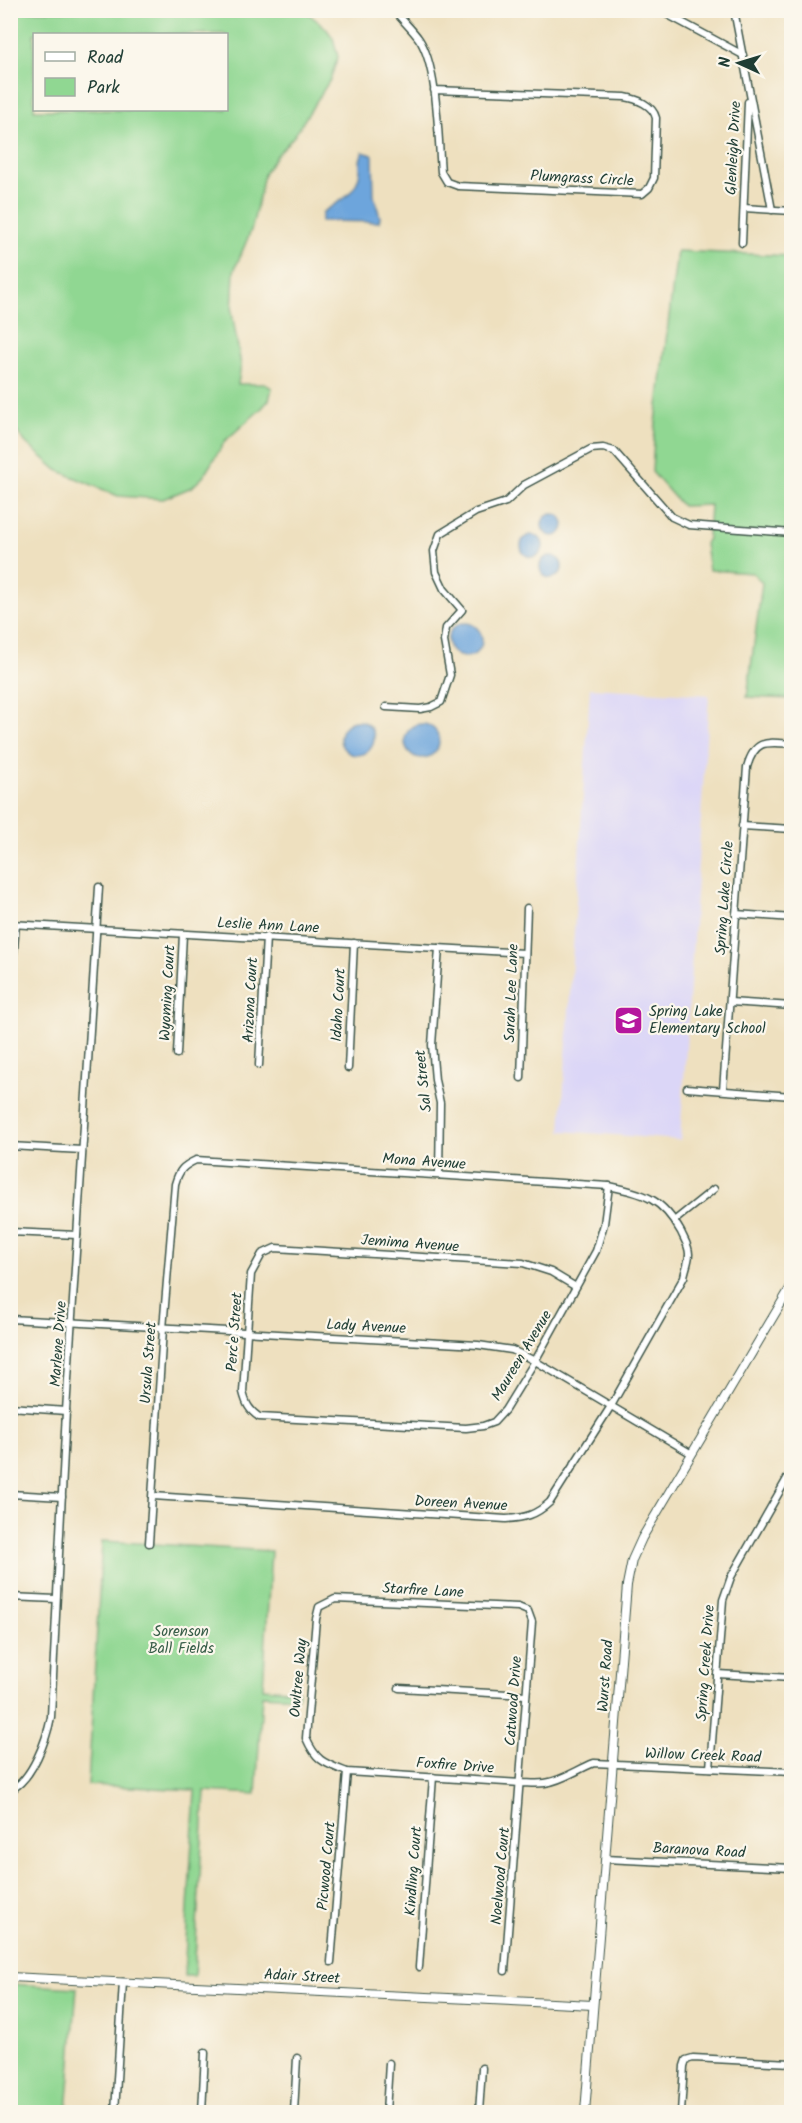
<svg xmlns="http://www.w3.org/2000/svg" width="802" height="2123" font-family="Kalam,sans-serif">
  <rect width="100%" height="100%" fill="#fbf7ec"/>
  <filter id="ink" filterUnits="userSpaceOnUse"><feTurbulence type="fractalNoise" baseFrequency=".0167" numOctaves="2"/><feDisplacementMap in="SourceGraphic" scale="12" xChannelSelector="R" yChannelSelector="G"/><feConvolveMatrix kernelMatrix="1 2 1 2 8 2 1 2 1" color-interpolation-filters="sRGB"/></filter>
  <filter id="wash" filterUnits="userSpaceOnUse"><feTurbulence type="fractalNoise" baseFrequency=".008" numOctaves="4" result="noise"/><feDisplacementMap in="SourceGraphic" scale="24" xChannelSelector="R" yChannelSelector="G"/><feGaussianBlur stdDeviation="1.35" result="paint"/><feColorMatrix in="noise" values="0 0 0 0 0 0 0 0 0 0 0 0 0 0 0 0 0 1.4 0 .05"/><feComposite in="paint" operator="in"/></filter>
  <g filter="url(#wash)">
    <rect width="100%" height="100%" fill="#eee0bf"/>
    <path fill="#dbd6f7" d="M590 688 709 695 680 1140 561 1131Z"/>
    <g fill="#90d792" stroke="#588a63" stroke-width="1.5" fill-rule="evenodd">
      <path d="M10 11H305L326 28 333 38 338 57 330 80 294 136 275 157 264 174 252 228 234 271 232 313 241 365 238 384H265L272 388 269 400 262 408 225 441 203 477 192 487 163 499 118 496 57 470 26 443 11 424ZM34 34H226V110H34Z"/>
      <path d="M677 251 791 256V699L747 697 762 583 753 573 709 570 705 544 708 538 710 505 682 506 652 472 654 439Z"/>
      <path d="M102 1541 271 1551 263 1688 299 1691 298 1697 262 1695 256 1794 205 1791 194 1976H184L195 1790 88 1785Z"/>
      <path d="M11 1984 77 1988 67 2112H11Z"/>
    </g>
    <g fill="#6da5dc" stroke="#467188" stroke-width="1.5">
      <path d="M363 152 373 155 374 196 380 217 379 222 321 221 323 212C340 201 358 193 360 170 360 163 359 158 363 152Z"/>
      <circle cx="553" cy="525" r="11"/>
      <circle cx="532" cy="546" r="11"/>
      <circle cx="551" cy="567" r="11"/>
      <circle cx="465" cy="640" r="17"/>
      <circle cx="357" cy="738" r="17"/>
      <circle cx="422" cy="741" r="17"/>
    </g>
  </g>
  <g filter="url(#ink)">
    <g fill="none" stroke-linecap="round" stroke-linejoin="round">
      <defs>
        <g id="minor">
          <path d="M394 10C402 20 412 29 419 39 438 67 438 137 441 172L447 182 458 186 642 194 649 188 654 178 656 118C653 105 637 99 625 97L434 90"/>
          <path d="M659 10 743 55"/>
          <path d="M734 10 772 210"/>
          <path d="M744 208 792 211"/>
          <path d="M742 243 748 102"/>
          <path d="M386 707 420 709 431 707 441 702 450 675 444 641 446 628 462 610 444 589 436 572 434 551 440 534 476 512 506 502 524 485 591 449 603 448 614 451 672 517 689 525 792 533"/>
          <path d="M742 826 792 829"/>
          <path d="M736 914 792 918"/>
          <path d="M10 924 525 953"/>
          <path d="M10 999 16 924"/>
          <path d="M730 1002 792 1006"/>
          <path d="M177 1054 183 934"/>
          <path d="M259 1065 266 937"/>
          <path d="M348 1068 354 943"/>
          <path d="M521 1078 527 908"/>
          <path d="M687 1088 792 1096"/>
          <path d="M723 1090 747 767C755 739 766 742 792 744"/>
          <path d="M10 1146 82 1150"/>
          <path d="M439 1175 440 1103 435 1080 432 1045 439 948"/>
          <path d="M674 1221 714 1189"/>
          <path d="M10 1232 77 1235"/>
          <path d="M576 1287 551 1272 523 1263 275 1248 262 1254 251 1274 243 1392C246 1404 249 1410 259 1417L466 1428 483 1426 494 1422 505 1410 535 1361 596 1251 604 1224 609 1186"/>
          <path d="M10 1319 478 1345 512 1350 535 1361 692 1454"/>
          <path d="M10 1407 66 1411"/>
          <path d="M10 1494 62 1497"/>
          <path d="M149 1543 163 1329 175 1184C179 1170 183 1166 196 1160L609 1186C645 1194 662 1198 681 1232 684 1239 689 1246 689 1254 689 1261 685 1270 684 1277L611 1406 550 1502C536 1515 525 1518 506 1519L153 1496"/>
          <path d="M10 1597 56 1599"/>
          <path d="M717 1674 792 1678"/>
          <path d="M399 1688 526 1695"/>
          <path d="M710 1768 723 1600 731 1577 792 1470"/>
          <path d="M10 1790C32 1781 47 1738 51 1717L66 1411 99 887"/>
          <path d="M605 1859 792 1868"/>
          <path d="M331 1962 347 1772"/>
          <path d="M419 1967 433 1777"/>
          <path d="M505 1971 532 1622 528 1611 518 1607 335 1599 319 1607 316 1619 306 1738C316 1761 324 1763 347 1772L521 1783C528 1783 537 1784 545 1783 562 1781 578 1769 594 1763L792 1772"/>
          <path d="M115 2112 123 1982"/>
          <path d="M202 2112 205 2053"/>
          <path d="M294 2112 297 2058"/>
          <path d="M386 2112 389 2063"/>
          <path d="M479 2112 482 2068"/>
          <path d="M681 2112 684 2066 686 2060 693 2058 792 2063"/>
        </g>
        <g id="tertiary">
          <path d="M10 1977 593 2005"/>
          <path d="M585 2112 627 1585 632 1560 642 1538 792 1285"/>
        </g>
      </defs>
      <use href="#minor" stroke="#3e5549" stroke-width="9"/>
      <use href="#tertiary" stroke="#3e5549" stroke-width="10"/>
      <use href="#minor" stroke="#fff" stroke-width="6"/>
      <use href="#tertiary" stroke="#fff" stroke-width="8"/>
    </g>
  </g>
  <defs>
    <symbol id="school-square" viewBox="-11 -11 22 22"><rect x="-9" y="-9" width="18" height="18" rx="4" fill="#b5179e" stroke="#fbf7ec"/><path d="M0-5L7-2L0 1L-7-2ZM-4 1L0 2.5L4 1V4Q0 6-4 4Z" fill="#fff"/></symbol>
  </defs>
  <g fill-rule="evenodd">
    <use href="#school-square" x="612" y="1004" width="33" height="33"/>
  </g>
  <g text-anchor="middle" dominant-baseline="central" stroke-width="4.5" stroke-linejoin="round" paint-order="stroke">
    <g font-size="15" fill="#1f3d34" stroke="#fbf7ec">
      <text transform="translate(734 148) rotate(-87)">Glenleigh Drive</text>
      <text transform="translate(582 179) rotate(3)">Plumgrass Circle</text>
      <text transform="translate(725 898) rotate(-86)">Spring Lake Circle</text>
      <text transform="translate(268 926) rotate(3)">Leslie Ann Lane</text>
      <text transform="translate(168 993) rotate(-87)">Wyoming Court</text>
      <text transform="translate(512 993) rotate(-88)">Sarah Lee Lane</text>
      <text transform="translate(251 1000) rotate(-87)">Arizona Court</text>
      <text transform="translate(339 1005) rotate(-87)">Idaho Court</text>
      <text transform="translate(424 1081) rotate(-96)">Sal Street</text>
      <text transform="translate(424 1162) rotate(4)">Mona Avenue</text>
      <text transform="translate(410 1244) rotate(4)">Jemima Avenue</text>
      <text transform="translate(366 1327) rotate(3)">Lady Avenue</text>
      <text transform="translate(235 1332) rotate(-86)">Perc'e Street</text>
      <text transform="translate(59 1344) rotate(-86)">Marlene Drive</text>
      <text transform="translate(522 1356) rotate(-59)">Maureen Avenue</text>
      <text transform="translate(149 1363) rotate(-86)">Ursula Street</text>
      <text transform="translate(461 1504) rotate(3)">Doreen Avenue</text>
      <text transform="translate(423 1591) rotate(3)">Starfire Lane</text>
      <text transform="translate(706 1663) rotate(-86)">Spring Creek Drive</text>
      <text transform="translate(606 1676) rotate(-86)">Wurst Road</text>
      <text transform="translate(299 1678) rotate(-85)">Owltree Way</text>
      <text transform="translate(514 1701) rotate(-86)">Catwood Drive</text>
      <text transform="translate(703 1756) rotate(2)">Willow Creek Road</text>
      <text transform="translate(455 1766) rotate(4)">Foxfire Drive</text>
      <text transform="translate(699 1851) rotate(3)">Baranova Road</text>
      <text transform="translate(327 1866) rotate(-85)">Picwood Court</text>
      <text transform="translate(414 1871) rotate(-86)">Kindling Court</text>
      <text transform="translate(501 1876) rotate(-85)">Noelwood Court</text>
      <text transform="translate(302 1977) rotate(3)">Adair Street</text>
    </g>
    <g font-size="15" fill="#1f3d34" stroke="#fbf7ec" text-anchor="start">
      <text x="649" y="1012">Spring Lake<tspan x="649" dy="17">Elementary School</tspan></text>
    </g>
    <g font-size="15" fill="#365c47" stroke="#fbf7ec">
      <text x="181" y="1632">Sorenson<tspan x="181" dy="17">Ball Fields</tspan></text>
    </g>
  </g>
  <rect width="802" height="2123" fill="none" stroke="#fbf7ec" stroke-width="36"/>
  <rect x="33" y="33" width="195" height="78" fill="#fbf7ec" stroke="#a3ada2" stroke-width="1.5"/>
  <rect x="45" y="52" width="30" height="9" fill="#ffffff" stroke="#a3ada2" stroke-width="1.5"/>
  <text x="87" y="63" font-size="18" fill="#1f3d34">Road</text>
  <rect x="45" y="78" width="30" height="18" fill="#90d792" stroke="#a3ada2" stroke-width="1.5"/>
  <text x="87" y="93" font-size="18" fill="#1f3d34">Park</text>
  <g transform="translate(739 63) rotate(274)" stroke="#fbf7ec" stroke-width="4.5" paint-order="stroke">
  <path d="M0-4.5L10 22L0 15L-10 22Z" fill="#1f3d34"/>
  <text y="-9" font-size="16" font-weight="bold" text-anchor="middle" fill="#1f3d34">N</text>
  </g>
</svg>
